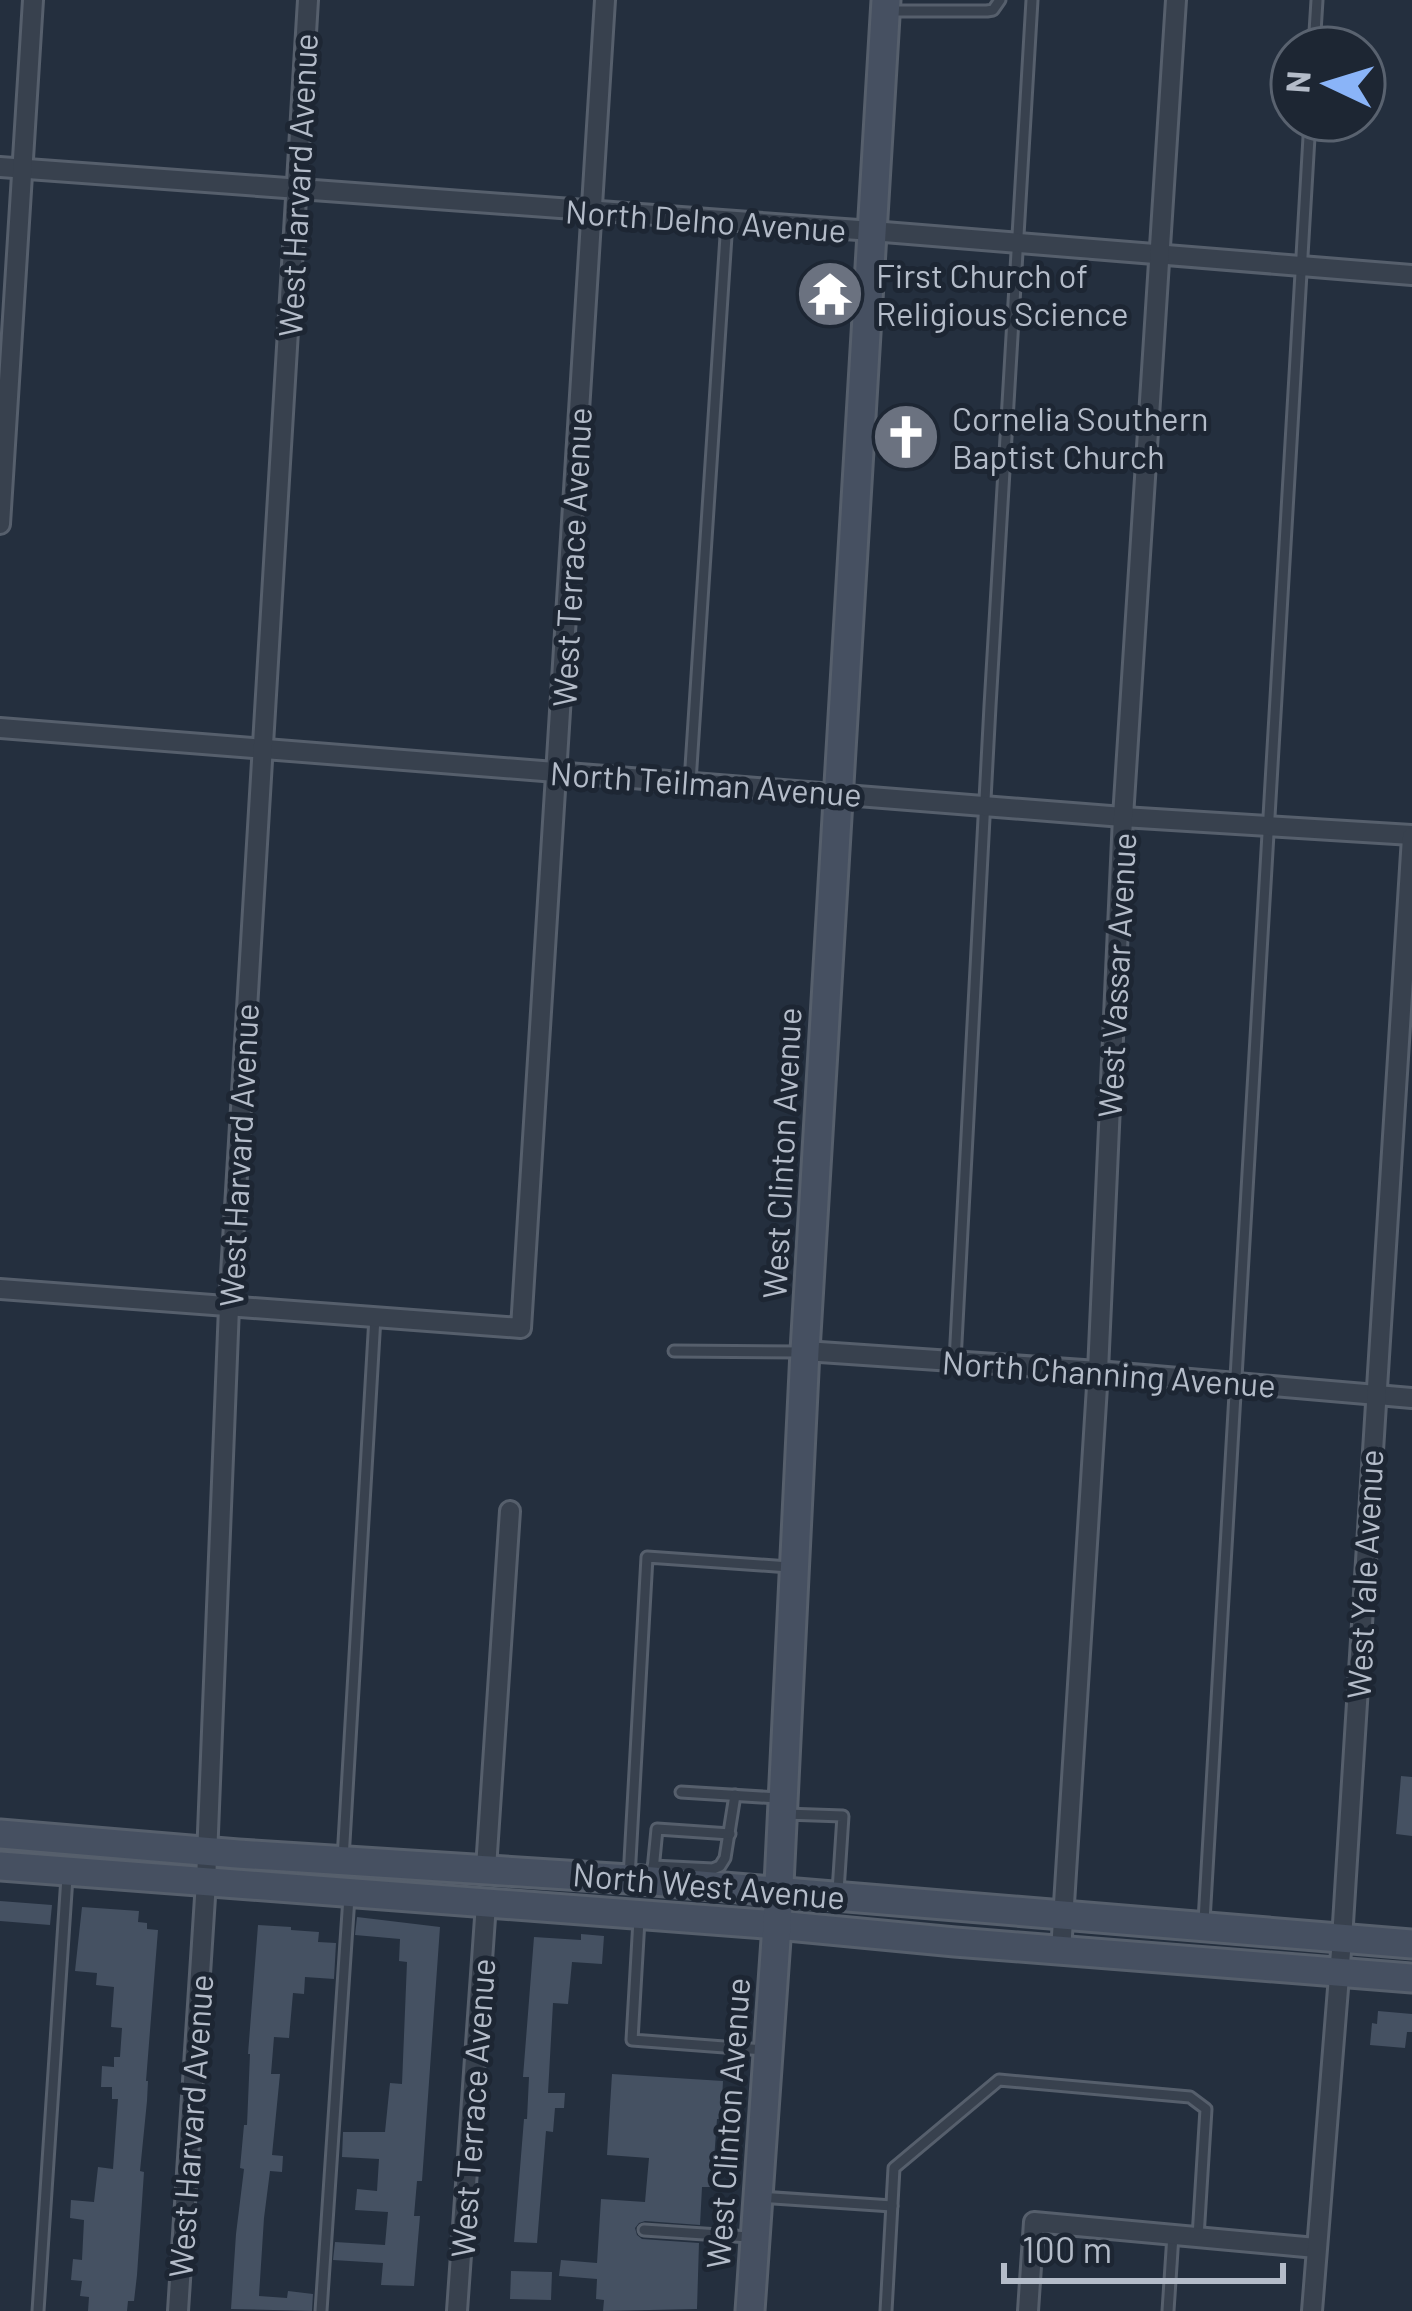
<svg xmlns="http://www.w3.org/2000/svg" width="1412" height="2311" font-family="Barlow,sans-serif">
  <rect width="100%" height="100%" fill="#242f3e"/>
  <g fill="#455162">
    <path d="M1401 1776 1412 1777V1836L1396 1834Z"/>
    <path d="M0 1901 52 1905 50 1925 0 1921Z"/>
    <path d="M82 1907 139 1911 138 1922 147 1923V1929L158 1930 146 2081H148L147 2101 140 2171 144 2172 137 2275 134 2301H128L127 2311H88L89 2297 80 2296 82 2281 71 2280 73 2259 82 2260 84 2220 70 2218 71 2200 94 2202 98 2167 113 2169 118 2099H112V2087H101L102 2066 114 2067V2057H120L122 2028 111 2027 114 1987 96 1985 97 1973 75 1971Z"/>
    <path d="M357 1917 440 1927 422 2181H417L414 2216H420L414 2286 381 2285 383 2263 333 2260 335 2242 385 2245 388 2212 355 2210 357 2189 377 2191 379 2159 342 2157 343 2132H385L390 2083 402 2084 407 1962 399 1961 400 1939 355 1935Z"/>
    <path d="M258 1925 291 1927V1930L319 1932 318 1942 336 1943 334 1979 305 1977 304 1994 293 1993 289 2038 274 2037 271 2074H280L272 2155 283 2156 282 2172 270 2171 264 2218 259 2296 287 2298 288 2291 313 2294 312 2311 231 2309 236 2234 244 2169 240 2168 244 2125H247L250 2054H248Z"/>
    <path d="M581 1934 604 1936 602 1964 572 1962 568 2004 553 2003 548 2093H565L564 2108H555L553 2132 546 2131 537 2243 514 2242 524 2119H527L529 2077H523L534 1937 581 1940Z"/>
    <path d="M1378 2011 1412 2014V2032H1407L1405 2048 1370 2045 1372 2023 1377 2024Z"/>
    <path d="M612 2074 723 2081 721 2119H717L712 2187H702L700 2225 645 2221 639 2223 635 2228 637 2235 642 2239 699 2243 697 2309 603 2311 604 2300 596 2299 597 2279 559 2276 561 2260 597 2263 601 2199 645 2202 649 2158 607 2155Z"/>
    <path d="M511 2271 552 2272 551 2300 510 2299Z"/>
  </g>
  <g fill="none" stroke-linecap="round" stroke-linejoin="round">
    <defs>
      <g id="lane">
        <path d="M891 11H987L993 10 1000 0"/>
        <path d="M1314 48 1317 0"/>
        <path d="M690 782 727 221"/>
        <path d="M674 1351 800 1352"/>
        <path d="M955 1361 990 706 1032 0"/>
        <path d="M681 1792 778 1798"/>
        <path d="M785 1814 843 1816 838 1891"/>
        <path d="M343 1859 375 1317"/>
        <path d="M653 1866 713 1869 720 1866 725 1858 735 1795"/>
        <path d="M653 1870 657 1829 730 1834"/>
        <path d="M629 1878 647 1557 789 1567"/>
        <path d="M639 1920 632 2040 764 2050"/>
        <path d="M1204 1921 1310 120"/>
        <path d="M760 2197 892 2206"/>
        <path d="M644 2230 749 2237"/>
        <path d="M38 2311 67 1877"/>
        <path d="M321 2311 349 1897"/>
        <path d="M886 2311 894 2168 999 2080 1190 2097 1206 2109 1198 2237"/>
        <path d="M1168 2311 1173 2235"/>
      </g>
      <g id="street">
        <path d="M0 167 872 231 1412 275"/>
        <path d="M0 524 33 0"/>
        <path d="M0 728 1123 817 1412 835"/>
        <path d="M0 1289 521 1328 605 0"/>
        <path d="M805 1351 1098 1371 1412 1398"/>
        <path d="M486 1868 510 1511"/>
        <path d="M1061 1951 1098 1371 1123 817 1176 0"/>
        <path d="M178 2311 206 1882 229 1307 308 0"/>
        <path d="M457 2311 486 1904"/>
        <path d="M1028 2311 1034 2222 1316 2248"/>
        <path d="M1312 2311 1342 1939 1412 837"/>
      </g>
      <g id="secondary">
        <path d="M0 1834 238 1854 629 1879 1412 1944"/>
        <path d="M0 1866 777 1925 955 1942 1412 1978"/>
        <path d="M750 2311 777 1925 805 1351 886 0"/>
      </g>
    </defs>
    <use href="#lane" stroke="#565f6c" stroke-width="15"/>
    <use href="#street" stroke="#565f6c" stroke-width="24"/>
    <use href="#secondary" stroke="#565f6c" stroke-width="33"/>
    <use href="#lane" stroke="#38414e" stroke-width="9"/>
    <use href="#street" stroke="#38414e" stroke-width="18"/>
    <use href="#secondary" stroke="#465061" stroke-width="27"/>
  </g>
  <defs>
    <symbol id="temple-disc" viewBox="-11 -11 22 22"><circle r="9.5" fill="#6b7280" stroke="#1d2633"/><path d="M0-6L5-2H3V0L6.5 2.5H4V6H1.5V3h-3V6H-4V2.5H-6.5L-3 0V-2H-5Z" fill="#fff"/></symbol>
    <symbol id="church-disc" viewBox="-11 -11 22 22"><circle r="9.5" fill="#6b7280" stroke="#1d2633"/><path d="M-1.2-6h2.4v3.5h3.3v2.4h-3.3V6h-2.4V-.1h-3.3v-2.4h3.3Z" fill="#fff"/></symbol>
  </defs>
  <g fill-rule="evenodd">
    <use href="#temple-disc" x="792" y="256" width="76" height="76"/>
    <use href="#church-disc" x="868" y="399" width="76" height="76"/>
  </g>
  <g text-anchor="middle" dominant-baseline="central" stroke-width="10" stroke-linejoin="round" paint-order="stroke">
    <g font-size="33" fill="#b4bcc9" stroke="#1d2633">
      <text transform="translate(297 185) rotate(-87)">West Harvard Avenue</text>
      <text transform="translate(706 220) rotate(4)">North Delno Avenue</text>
      <text transform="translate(571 557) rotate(-87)">West Terrace Avenue</text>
      <text transform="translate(706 783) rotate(4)">North Teilman Avenue</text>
      <text transform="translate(1116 975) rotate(-87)">West Vassar Avenue</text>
      <text transform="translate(781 1153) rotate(-87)">West Clinton Avenue</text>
      <text transform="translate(238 1155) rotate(-87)">West Harvard Avenue</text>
      <text transform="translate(1109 1373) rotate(4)">North Channing Avenue</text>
      <text transform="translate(1364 1574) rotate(-87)">West Yale Avenue</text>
      <text transform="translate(709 1885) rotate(5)">North West Avenue</text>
      <text transform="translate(472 2108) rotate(-86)">West Terrace Avenue</text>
      <text transform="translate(727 2123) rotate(-86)">West Clinton Avenue</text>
      <text transform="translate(190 2126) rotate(-86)">West Harvard Avenue</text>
    </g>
    <g font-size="33" fill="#b4bcc9" stroke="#1d2633" text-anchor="start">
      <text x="876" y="275">First Church of<tspan x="876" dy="38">Religious Science</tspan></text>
      <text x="952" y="418">Cornelia Southern<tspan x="952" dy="38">Baptist Church</tspan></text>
    </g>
  </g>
  <g transform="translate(1328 84) rotate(274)"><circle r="57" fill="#1d2633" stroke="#59626f" stroke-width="3"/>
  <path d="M0-9L21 45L0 30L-21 45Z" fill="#8ab4f8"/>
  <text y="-18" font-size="33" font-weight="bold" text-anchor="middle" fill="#b4bcc9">N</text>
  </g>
  <path d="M1004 2263v18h279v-18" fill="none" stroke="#b4bcc9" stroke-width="6"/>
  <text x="1022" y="2263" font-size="36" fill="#b4bcc9" stroke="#1d2633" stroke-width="9" paint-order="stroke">100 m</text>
</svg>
